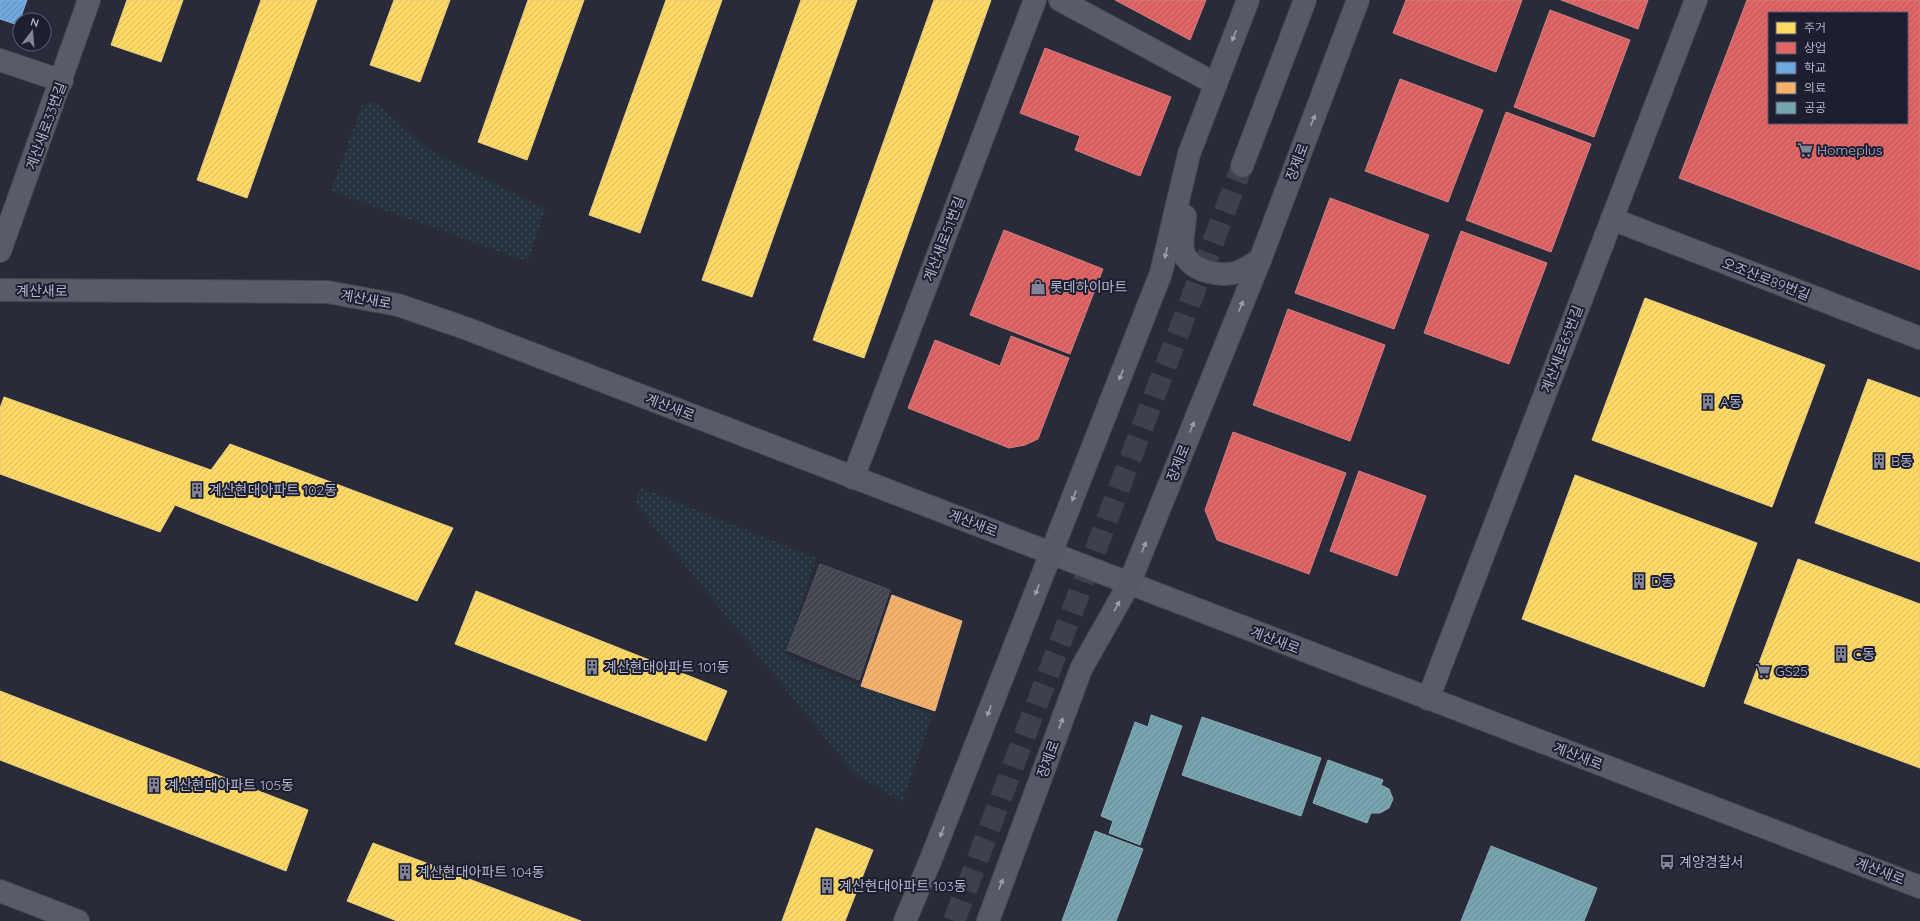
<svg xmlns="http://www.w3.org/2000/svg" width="1920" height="921" font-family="Quicksand,'Noto Sans KR',sans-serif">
  <defs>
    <pattern id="park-dots" width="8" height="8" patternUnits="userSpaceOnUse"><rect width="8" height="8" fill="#26333e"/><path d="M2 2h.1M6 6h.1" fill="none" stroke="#434e59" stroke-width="1.8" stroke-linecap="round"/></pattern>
    <pattern id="homes-hatch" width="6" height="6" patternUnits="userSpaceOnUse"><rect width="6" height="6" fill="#ffd966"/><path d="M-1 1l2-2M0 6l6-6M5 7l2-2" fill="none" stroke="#d7b85e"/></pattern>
    <pattern id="shops-hatch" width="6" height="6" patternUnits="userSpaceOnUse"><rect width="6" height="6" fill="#e06666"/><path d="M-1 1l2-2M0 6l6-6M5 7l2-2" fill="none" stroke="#b55a5c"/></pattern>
    <pattern id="schools-hatch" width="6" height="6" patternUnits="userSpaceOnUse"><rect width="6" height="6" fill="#6fa8dc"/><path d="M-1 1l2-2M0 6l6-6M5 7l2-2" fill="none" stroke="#608cb4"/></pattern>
    <pattern id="health-hatch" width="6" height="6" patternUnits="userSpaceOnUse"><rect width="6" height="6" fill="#f6b26b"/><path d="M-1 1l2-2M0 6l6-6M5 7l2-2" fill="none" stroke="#cf9962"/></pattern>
    <pattern id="public-hatch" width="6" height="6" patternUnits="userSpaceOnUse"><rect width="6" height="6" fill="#76a5af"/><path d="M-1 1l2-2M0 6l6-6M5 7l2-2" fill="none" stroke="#668992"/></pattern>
    <pattern id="building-hatch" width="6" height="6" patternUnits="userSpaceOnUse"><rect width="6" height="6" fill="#42444e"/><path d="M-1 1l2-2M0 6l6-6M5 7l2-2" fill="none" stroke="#5b5d66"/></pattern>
  </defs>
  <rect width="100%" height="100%" fill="#292b38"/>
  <g fill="url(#park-dots)">
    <path d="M374 102 430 150 545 209 528 262 331 191 362 105Z"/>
    <path d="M639 487 816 558 786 655 933 715 902 802 854 774 636 505Z"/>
  </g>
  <g fill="url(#homes-hatch)" stroke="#e8ce84">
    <path d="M127 0H183L161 62 111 45Z"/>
    <path d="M261 0H317L247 198 197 180Z"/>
    <path d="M394 0H450L420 82 370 65Z"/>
    <path d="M528 0H584L527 160 478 142Z"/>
    <path d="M666 0H722L640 233 589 215Z"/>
    <path d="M801 0H857L752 297 702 280Z"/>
    <path d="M934 0H991L864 358 813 340Z"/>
    <path d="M1645 298 1825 365 1772 507 1592 440Z"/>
    <path d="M1868 379 1920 398V562L1815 523Z"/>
    <path d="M4 397 211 470 230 444 453 528 417 601 175 505 160 532 0 474V408Z"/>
    <path d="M1575 475 1757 543 1704 687 1522 619Z"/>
    <path d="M1798 559 1920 604V768L1744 703Z"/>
    <path d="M476 591 727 691 706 741 455 644Z"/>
    <path d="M0 691 308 810 286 871 0 760Z"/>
    <path d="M816 828 873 850 845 921H782Z"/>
    <path d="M373 843 581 921H397L347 901Z"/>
  </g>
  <g fill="url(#shops-hatch)" stroke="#d27e84" fill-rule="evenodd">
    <path d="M1115 0H1206L1190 40Z"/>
    <path d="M1406 0H1522L1496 72 1393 33Z"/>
    <path d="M1561 0H1648L1638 29Z"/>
    <path d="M1747 0H1920V270L1679 178ZM1769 13H1907V123H1769Z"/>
    <path d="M1550 10 1630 40 1594 137 1514 107Z"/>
    <path d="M1045 48 1171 97 1140 176 1075 150 1080 136 1020 113Z"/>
    <path d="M1400 79 1483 110 1448 202 1365 171Z"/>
    <path d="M1506 112 1591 144 1551 252 1466 220Z"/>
    <path d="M1330 198 1429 235 1394 329 1295 293Z"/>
    <path d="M1004 230 1103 269 1070 354 970 315Z"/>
    <path d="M1461 231 1547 263 1509 364 1424 333Z"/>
    <path d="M1288 309 1385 345 1350 441 1253 405Z"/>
    <path d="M1011 336 1069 358 1038 439 1025 445 1009 448 908 408 935 340 1000 366Z"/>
    <path d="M1233 432 1346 473 1309 574 1217 540 1205 510Z"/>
    <path d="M1359 471 1426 496 1397 576 1330 551Z"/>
  </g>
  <path fill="url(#schools-hatch)" stroke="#83acd6" d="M0 0H27L18 25 0 19Z"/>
  <path fill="url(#health-hatch)" stroke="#e2b387" d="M892 595 962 621 935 711 861 686Z"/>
  <g fill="url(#public-hatch)" stroke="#88aab7">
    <path d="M1151 715 1182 726 1140 845 1109 833 1113 821 1101 816 1135 722 1148 727Z"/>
    <path d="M1202 717 1321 758 1301 816 1182 775Z"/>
    <path d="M1328 760 1383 780 1381 785 1389 789 1393 799 1389 808 1380 813H1371L1367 823 1313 803Z"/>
    <path d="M1095 831 1143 849 1116 921H1062Z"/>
    <path d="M1491 846 1597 888 1584 921H1461Z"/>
  </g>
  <path fill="url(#building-hatch)" stroke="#51535f" d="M820 564 890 590 859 680 787 650Z"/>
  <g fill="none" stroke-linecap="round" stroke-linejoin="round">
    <path stroke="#3e404e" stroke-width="22" stroke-dasharray="22 11" stroke-linecap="butt" d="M954 921 1242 166"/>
    <defs>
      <g id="minor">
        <path d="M1060 0 1216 84"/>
        <path d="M0 60 62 81"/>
        <path d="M1612 219 1920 338"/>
        <path d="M0 251 89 0"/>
        <path d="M853 478 1035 0"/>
        <path d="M1428 699 1696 0"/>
      </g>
      <g id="tertiary">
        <path d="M0 290 328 292 398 305 465 328 1920 887"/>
        <path d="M0 891 78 921"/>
      </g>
      <g id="secondary">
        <path d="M1242 166 1305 0"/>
        <path d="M1185 216C1185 226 1181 240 1183 250 1187 271 1221 278 1238 272 1246 269 1253 264 1260 260"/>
        <path d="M905 921 931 859 1161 273 1189 154 1248 0"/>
        <path d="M988 921 1081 669 1129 584 1260 260 1358 0"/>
      </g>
    </defs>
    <use href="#minor" stroke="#454751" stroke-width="24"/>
    <use href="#tertiary" stroke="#454751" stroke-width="24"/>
    <use href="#secondary" stroke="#454751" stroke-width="24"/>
    <use href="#minor" stroke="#595b66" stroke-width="22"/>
    <use href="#tertiary" stroke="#595b66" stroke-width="22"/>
    <use href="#secondary" stroke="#575964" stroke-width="22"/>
  </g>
  <defs><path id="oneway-solid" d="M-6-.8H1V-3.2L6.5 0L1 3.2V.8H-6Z"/></defs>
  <g fill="#9b9eb0">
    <use href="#oneway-solid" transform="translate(1234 36) rotate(111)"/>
    <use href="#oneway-solid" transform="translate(1313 120) rotate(-69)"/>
    <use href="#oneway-solid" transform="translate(1166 253) rotate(103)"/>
    <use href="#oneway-solid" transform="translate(1241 306) rotate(-68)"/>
    <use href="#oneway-solid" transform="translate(1121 375) rotate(111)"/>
    <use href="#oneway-solid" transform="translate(1192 427) rotate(-68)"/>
    <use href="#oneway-solid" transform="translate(1074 496) rotate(111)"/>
    <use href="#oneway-solid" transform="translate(1144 547) rotate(-68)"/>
    <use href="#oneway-solid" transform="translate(1037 590) rotate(111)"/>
    <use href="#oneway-solid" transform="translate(1117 606) rotate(-61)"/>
    <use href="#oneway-solid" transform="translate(989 711) rotate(111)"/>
    <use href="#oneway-solid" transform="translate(1061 723) rotate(-70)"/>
    <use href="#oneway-solid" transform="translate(942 832) rotate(111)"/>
    <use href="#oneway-solid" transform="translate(1001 884) rotate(-70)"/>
  </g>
  <defs>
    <symbol id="supermarket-bare" viewBox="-9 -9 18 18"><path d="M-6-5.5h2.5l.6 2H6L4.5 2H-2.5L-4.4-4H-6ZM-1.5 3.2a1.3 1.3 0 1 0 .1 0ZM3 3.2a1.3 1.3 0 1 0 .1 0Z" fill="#828596" stroke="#1c1f32" stroke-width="2.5" paint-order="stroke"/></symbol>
    <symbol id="shop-bare" viewBox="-9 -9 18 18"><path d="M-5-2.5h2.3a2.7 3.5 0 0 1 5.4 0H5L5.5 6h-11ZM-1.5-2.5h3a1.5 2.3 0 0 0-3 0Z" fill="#828596" stroke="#1c1f32" stroke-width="2.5" paint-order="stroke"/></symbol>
    <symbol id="building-bare" viewBox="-9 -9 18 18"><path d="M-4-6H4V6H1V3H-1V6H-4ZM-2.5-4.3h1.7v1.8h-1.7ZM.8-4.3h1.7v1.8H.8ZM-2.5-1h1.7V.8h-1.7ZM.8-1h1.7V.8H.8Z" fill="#828596" stroke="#1c1f32" stroke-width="2.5" paint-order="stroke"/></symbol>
    <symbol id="bus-bare" viewBox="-9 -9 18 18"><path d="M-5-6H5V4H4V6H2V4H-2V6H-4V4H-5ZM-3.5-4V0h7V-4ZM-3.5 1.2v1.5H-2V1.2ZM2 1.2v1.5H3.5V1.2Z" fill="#828596" stroke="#1c1f32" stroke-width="2.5" paint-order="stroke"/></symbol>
  </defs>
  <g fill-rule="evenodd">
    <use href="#supermarket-bare" x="1794" y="139" width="22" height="22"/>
    <use href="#shop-bare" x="1027" y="276" width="22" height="22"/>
    <use href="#building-bare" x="1697" y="391" width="22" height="22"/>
    <use href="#building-bare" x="1868" y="450" width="22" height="22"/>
    <use href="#building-bare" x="186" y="479" width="22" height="22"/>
    <use href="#building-bare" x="1628" y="570" width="22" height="22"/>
    <use href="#building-bare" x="1830" y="643" width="22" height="22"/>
    <use href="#building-bare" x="581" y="656" width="22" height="22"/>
    <use href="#supermarket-bare" x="1752" y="660" width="22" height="22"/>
    <use href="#building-bare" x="143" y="774" width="22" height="22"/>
    <use href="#bus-bare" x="1656" y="851" width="22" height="22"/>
    <use href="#building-bare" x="394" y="861" width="22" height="22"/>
    <use href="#building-bare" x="816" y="875" width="22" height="22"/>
  </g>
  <g text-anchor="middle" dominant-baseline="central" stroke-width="4" stroke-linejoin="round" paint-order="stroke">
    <g font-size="14" fill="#b2b5c9" stroke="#1c1f32">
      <text transform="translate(46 126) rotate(-70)">계산새로33번길</text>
      <text transform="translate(1297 162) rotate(-69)">장제로</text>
      <text transform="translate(944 239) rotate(-69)">계산새로51번길</text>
      <text transform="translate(1766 279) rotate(21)">오조산로89번길</text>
      <text x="42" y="291">계산새로</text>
      <text transform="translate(366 299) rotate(10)">계산새로</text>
      <text transform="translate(1562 349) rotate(-69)">계산새로65번길</text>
      <text transform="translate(670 407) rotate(21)">계산새로</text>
      <text transform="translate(1178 463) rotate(-68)">장제로</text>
      <text transform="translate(973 523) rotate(21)">계산새로</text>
      <text transform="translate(1275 640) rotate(21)">계산새로</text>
      <text transform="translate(1578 756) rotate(21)">계산새로</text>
      <text transform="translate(1048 759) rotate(-70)">장제로</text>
      <text transform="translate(1880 871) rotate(21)">계산새로</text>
    </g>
    <g font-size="14" fill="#b2b5c9" stroke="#1c1f32" text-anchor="start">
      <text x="1817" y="150">Homeplus</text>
      <text x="1050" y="287">롯데하이마트</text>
      <text x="1720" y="402">A동</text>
      <text x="1891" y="461">B동</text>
      <text x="209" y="490">계산현대아파트 102동</text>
      <text x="1651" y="581">D동</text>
      <text x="1853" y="654">C동</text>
      <text x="604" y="667">계산현대아파트 101동</text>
      <text x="1775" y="671">GS25</text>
      <text x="166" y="785">계산현대아파트 105동</text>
      <text x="1679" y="862">계양경찰서</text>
      <text x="417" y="872">계산현대아파트 104동</text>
      <text x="839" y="886">계산현대아파트 103동</text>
    </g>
  </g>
  <rect x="1768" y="12" width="140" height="112" fill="#1c1f32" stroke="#585b6e"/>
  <rect x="1776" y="22" width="20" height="12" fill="#ffd966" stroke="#585b6e"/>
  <text x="1804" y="32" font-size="12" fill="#b2b5c9">주거</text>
  <rect x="1776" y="42" width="20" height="12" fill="#e06666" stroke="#585b6e"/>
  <text x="1804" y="52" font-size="12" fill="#b2b5c9">상업</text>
  <rect x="1776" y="62" width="20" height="12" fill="#6fa8dc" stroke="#585b6e"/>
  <text x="1804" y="72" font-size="12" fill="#b2b5c9">학교</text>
  <rect x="1776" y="82" width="20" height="12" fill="#f6b26b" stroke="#585b6e"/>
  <text x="1804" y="92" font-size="12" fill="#b2b5c9">의료</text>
  <rect x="1776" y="102" width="20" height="12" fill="#76a5af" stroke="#585b6e"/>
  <text x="1804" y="112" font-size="12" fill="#b2b5c9">공공</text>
  <g transform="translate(32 32) rotate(16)"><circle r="19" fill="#1c1f32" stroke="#585b6e"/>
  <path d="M0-3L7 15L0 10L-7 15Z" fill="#828596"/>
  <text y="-6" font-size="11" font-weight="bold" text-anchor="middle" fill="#b2b5c9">N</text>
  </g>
</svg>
